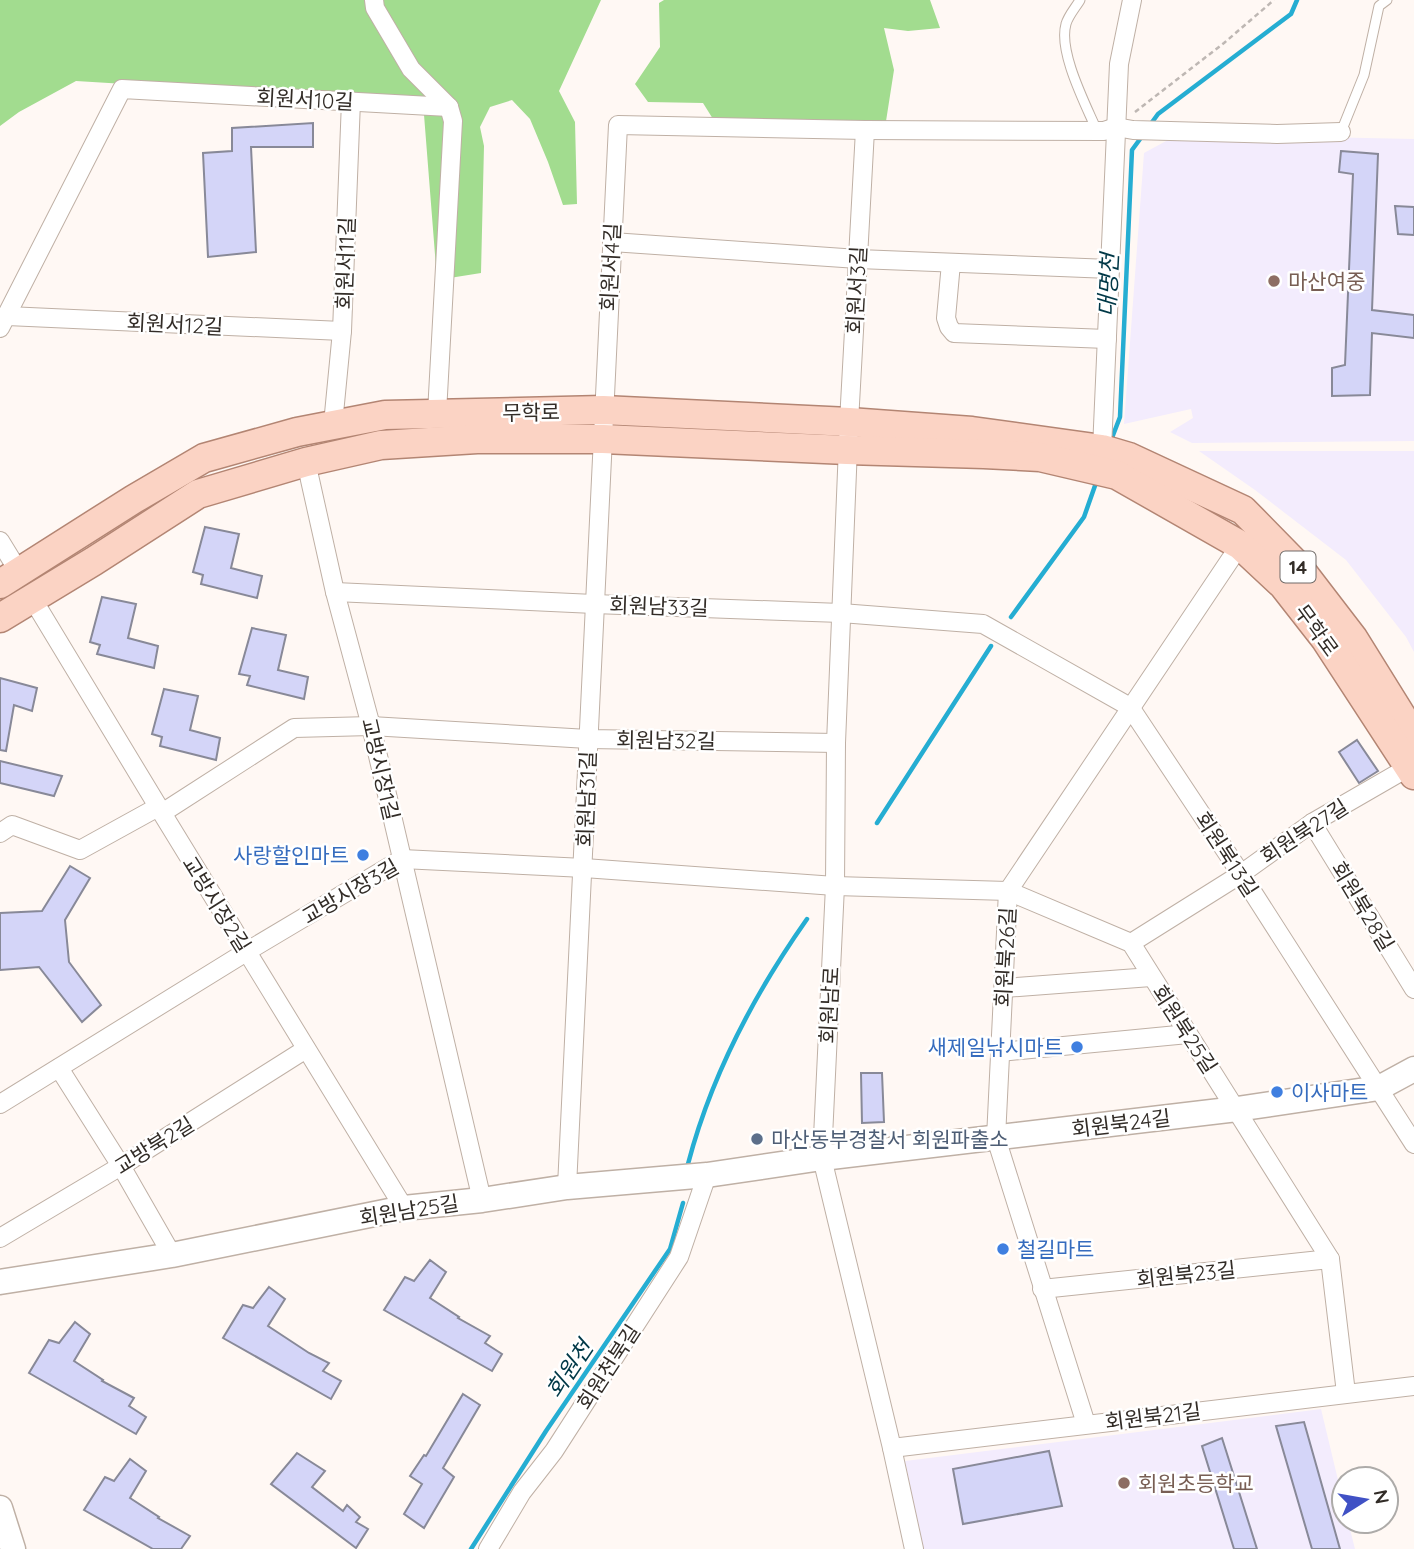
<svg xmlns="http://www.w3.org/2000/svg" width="1414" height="1549" font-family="Quicksand,'Noto Sans KR',sans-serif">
  <rect width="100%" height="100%" fill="#fff8f4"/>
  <g fill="#f3ecfd">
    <path d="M1179 134 1414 139V441L1192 443 1170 432 1193 418 1191 409 1124 424 1144 153Z"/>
    <path d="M1199 451H1414V652L1406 637 1346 560 1255 490Z"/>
    <path d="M1321 1409 1344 1505V1521H1348L1355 1549H923L905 1461Z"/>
  </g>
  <g fill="#a2dc8f">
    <path d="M0 0H601L559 91 575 122 577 204 563 205 548 162 530 119 512 100 490 107 480 127 484 146 481 273 437 280 423 102 76 81 19 112 0 126Z"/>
    <path d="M664 0H930L940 28 908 31 884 28 894 70 884 134 718 127 703 103 648 102 635 84 660 47 659 3Z"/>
  </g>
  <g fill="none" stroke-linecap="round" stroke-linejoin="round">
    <g stroke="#25add2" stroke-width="4.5">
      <path d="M1150 125 1158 114 1291 14 1297 0"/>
      <path d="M1110 443 1120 417 1132 150 1143 135"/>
      <path d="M1011 617 1084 517 1097 480"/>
      <path d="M877 823 991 646"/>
      <path d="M688 1164C711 1076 755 993 807 919"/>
      <path d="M471 1549 546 1431 670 1249 683 1203"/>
    </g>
  </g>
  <g fill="#d4d5f8" stroke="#888998" stroke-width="2">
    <path d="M313 123V147H251L256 252 208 257 203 153 232 151V128Z"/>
    <path d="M1341 151 1378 154 1372 310 1414 315V338L1372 333 1370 395 1332 396V368L1345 365 1353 174 1339 172Z"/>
    <path d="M1395 206 1414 207V235L1398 234Z"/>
    <path d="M205 527 239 534 231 568 262 576 257 598 201 584 203 575 193 572Z"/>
    <path d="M102 597 136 604 128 638 158 646 154 668 97 654 100 645 90 642Z"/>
    <path d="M252 628 286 635 278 670 308 677 304 699 247 685 250 676 239 674Z"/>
    <path d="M0 678 37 688 32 711 14 705 6 751 0 750Z"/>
    <path d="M164 689 198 696 190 730 220 738 216 760 160 746 162 737 152 734Z"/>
    <path d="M1357 740 1378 771 1359 783 1339 752Z"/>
    <path d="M0 761 62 776 54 796 0 783Z"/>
    <path d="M70 866 90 878 65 920 69 962 101 1005 82 1022 39 967 0 970V913L42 911Z"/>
    <path d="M861 1073H882L884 1122 862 1123Z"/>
    <path d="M430 1260 446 1272 430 1298 459 1317 458 1318 490 1336 485 1343 502 1354 492 1371 384 1310 405 1277 414 1281Z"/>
    <path d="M269 1287 285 1299 268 1326 309 1353 329 1363 323 1371 341 1381 331 1399 223 1338 243 1305 253 1308Z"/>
    <path d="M75 1322 90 1334 74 1361 103 1380 102 1381 134 1398 129 1406 146 1417 136 1434 29 1373 49 1340 59 1343Z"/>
    <path d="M463 1394 480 1405 443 1468 454 1477 424 1528 404 1514 422 1484 410 1476 424 1455 426 1456Z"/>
    <path d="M1304 1422 1340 1549H1312L1276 1426Z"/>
    <path d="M1222 1438 1257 1549H1234L1202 1446Z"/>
    <path d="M1049 1451 1062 1506 963 1524 953 1469Z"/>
    <path d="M297 1453 325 1471 312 1487 343 1511 347 1505 360 1517 356 1522 368 1529 356 1548 271 1484Z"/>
    <path d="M130 1459 146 1471 130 1498 159 1517 158 1518 190 1536 181 1549H153L84 1510 105 1477 114 1481Z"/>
  </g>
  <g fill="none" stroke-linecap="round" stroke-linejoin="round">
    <defs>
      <g id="lane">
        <path d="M1080 0C1076 7 1068 16 1066 24 1058 52 1086 105 1097 131"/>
        <path d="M1341 132 1364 75 1379 6 1387 0"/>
      </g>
      <g id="street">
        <path d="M374 0 375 8 411 69 449 107 453 121 437 413"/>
        <path d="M865 130 849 422 836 743 835 886 822 1158 892 1448 914 1549"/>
        <path d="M612 242 858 259 1110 269"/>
        <path d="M951 263 946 318 949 327 954 333 1107 339"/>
        <path d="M7 316 342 331"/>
        <path d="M0 328 122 89 449 107"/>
        <path d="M333 424 342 331 351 101"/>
        <path d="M1102 449 1119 64 1132 0"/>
        <path d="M306 462 335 592 371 726 482 1200"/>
        <path d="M0 541 19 572"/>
        <path d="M335 592 594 604 841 613 983 624 1130 707 1241 874 1414 1144"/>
        <path d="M32 598 162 813 404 1208"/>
        <path d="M162 813 294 728 371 726 588 739 836 743"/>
        <path d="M1312 823 1414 989"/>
        <path d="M0 833 12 825 80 850 158 807"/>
        <path d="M1131 943 1241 874 1312 823 1409 767"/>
        <path d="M1004 988 1151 977"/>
        <path d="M1000 1052 1188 1034"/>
        <path d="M59 1068 121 1166 172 1255"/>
        <path d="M0 1104 246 952 402 859 584 868 835 886 1008 891 1131 943 1330 1259 1346 1393"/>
        <path d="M567 1187C586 833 599 479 618 125L865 130 1104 131 1116 127 1133 130 1277 134 1341 132"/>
        <path d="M0 1238 121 1166 306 1049"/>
        <path d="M1042 1289 1330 1259"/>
        <path d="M1086 1424 996 1138 1008 891 1240 545"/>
        <path d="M892 1448 1414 1386"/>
        <path d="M488 1549 522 1492 554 1451 679 1257 707 1175"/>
      </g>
      <g id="secondary">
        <path d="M0 1282 172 1255 404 1208 482 1200 567 1187 707 1175 822 1158 1237 1109 1379 1088 1414 1069"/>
        <path d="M0 1508 13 1549"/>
      </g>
      <g id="primary">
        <path d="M0 584 134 499 204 458 297 432 385 415 603 410 849 422 972 431 1102 449 1129 457 1243 510 1297 565 1353 638 1414 736"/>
        <path d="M0 618 94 561 198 494 306 462 381 445 477 439H603L847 450 984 454 1040 457 1117 475 1240 545 1283 585 1326 640 1414 775"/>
      </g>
    </defs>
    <use href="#lane" stroke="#bfb0a5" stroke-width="11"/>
    <use href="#street" stroke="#bfb0a5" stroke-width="20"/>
    <use href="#secondary" stroke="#bfb0a5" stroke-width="27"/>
    <use href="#primary" stroke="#b38573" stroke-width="31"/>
    <path stroke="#beb7b3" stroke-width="2.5" stroke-dasharray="5 3.5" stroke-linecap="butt" d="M1135 112 1224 43 1274 0"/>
    <use href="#lane" stroke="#fff" stroke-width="9"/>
    <use href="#street" stroke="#fff" stroke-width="18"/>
    <use href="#secondary" stroke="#fff" stroke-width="24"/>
    <use href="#primary" stroke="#fbd3c4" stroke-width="28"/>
  </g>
  <g fill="#8d6e63" stroke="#fff" stroke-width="2.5">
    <circle cx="1274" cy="281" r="7"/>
    <circle cx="1124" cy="1483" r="7"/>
  </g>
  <g fill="#3f7fe0" stroke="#fff" stroke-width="2.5">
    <circle cx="363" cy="855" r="7"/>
    <circle cx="1077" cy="1047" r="7"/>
    <circle cx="1277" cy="1092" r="7"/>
    <circle cx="1003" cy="1249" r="7"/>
  </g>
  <circle fill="#5c6f8a" stroke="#fff" stroke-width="2.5" cx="757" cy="1139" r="7"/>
  <g text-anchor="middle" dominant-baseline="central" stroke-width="5" stroke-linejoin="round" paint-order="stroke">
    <rect fill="#fff" stroke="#706b68" stroke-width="2" x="1280.5" y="551.5" width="35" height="31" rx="5"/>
    <g font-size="19" font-weight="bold" fill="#322c27">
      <text x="1298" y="567">14</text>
    </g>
    <g font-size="21" fill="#322c27" stroke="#fff">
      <text transform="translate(305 99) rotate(3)">회원서10길</text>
      <text transform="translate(345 263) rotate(-88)">회원서11길</text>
      <text transform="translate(610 267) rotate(-87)">회원서4길</text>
      <text transform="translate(856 290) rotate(-87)">회원서3길</text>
      <text transform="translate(175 324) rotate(3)">회원서12길</text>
      <text transform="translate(531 412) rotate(-1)">무학로</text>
      <text transform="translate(659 606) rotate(2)">회원남33길</text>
      <text transform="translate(1317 630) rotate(54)">무학로</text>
      <text transform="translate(666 740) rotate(1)">회원남32길</text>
      <text transform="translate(381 769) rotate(77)">교방시장1길</text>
      <text transform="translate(586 799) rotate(-88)">회원남31길</text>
      <text transform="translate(1304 831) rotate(-33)">회원북27길</text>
      <text transform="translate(1227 854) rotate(57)">회원북13길</text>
      <text transform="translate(350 891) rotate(-30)">교방시장3길</text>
      <text transform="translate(217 904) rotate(58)">교방시장2길</text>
      <text transform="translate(1363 906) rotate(59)">회원북28길</text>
      <text transform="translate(1005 957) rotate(-87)">회원북26길</text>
      <text transform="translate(829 1005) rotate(-87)">회원남로</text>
      <text transform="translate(1185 1029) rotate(57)">회원북25길</text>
      <text transform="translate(1121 1123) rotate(-7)">회원북24길</text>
      <text transform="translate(154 1145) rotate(-32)">교방북2길</text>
      <text transform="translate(409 1210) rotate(-9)">회원남25길</text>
      <text transform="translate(1186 1274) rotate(-6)">회원북23길</text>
      <text transform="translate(608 1367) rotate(-57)">회원천북길</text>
      <text transform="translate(1153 1416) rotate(-7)">회원북21길</text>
    </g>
    <g font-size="21" fill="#785e54" stroke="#fff" text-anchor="start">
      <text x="1288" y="281">마산여중</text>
      <text x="1138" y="1483">회원초등학교</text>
    </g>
    <g font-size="21" fill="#366cbe" stroke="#fff" text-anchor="end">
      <text x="349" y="855">사랑할인마트</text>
      <text x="1063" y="1047">새제일낚시마트</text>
      <text x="1291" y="1092" text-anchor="start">이사마트</text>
      <text x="1017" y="1249" text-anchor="start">철길마트</text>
    </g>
    <g font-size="21" fill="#4e5e75" stroke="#fff" text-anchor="start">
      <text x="771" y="1139">마산동부경찰서 회원파출소</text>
    </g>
    <g font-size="23" font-style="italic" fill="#003847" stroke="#fff">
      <text transform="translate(1108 285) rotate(-87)">대명천</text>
      <text transform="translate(569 1369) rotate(-56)">회원천</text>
    </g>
  </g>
  <g transform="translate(1365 1500) rotate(79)"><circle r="33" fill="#ffffff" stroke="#adaba9" stroke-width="2"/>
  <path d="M0-5L12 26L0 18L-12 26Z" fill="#4051c5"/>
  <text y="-10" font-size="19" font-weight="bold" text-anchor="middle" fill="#322c27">N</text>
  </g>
</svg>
